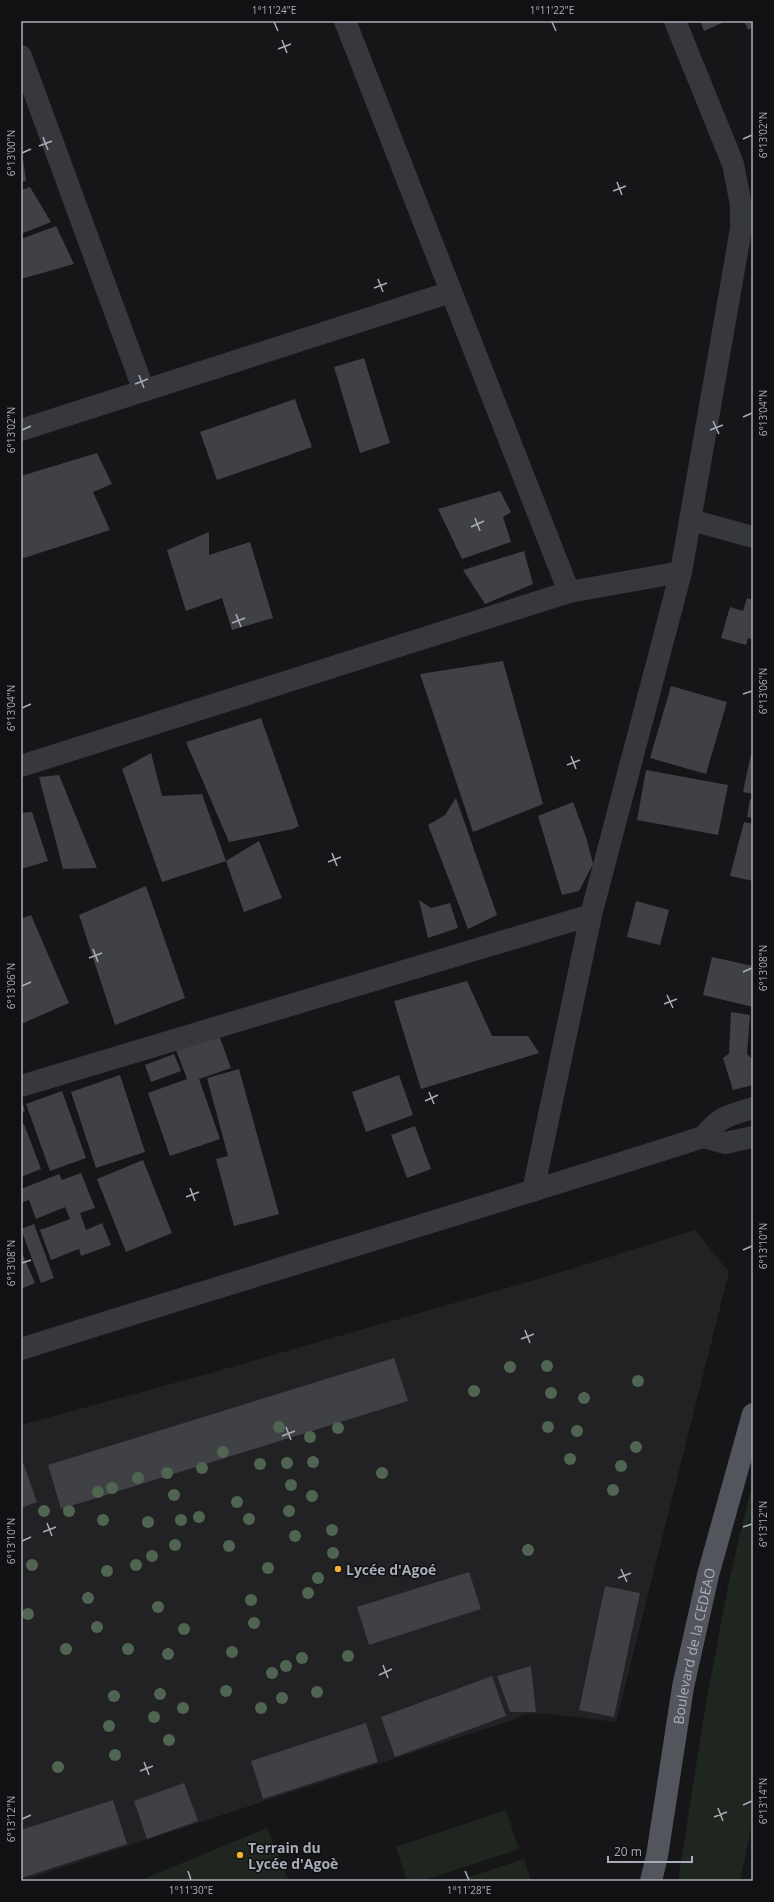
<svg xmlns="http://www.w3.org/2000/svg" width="774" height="1902" font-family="'Open Sans',sans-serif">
  <rect width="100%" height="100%" fill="#161618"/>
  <path fill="#222225" d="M695 1230 729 1272 616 1722 550 1714H524L515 1719 21 1881V1425L207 1374 555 1274Z"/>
  <g fill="#1e261f">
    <path d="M753 1480V1819L740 1881H678L706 1703 729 1581Z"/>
    <path d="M506 1810 519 1849 422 1881H407L396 1847Z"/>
    <path d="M267 1828 289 1881H139Z"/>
    <path d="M524 1859 531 1881H457Z"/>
  </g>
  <g fill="#404145">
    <path d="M700 21H724V22L704 31Z"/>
    <path d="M744 21H753V27L748 30Z"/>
    <path d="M21 145 26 181 21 182Z"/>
    <path d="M30 187 51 222 21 234V190Z"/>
    <path d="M56 226 74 264 21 279V239Z"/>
    <path d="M364 358 390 443 360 453 334 367Z"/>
    <path d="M295 399 312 447 217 480 200 432Z"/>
    <path d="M97 453 112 484 93 492 110 530 21 559V476Z"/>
    <path d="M500 491 511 512 503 517 511 542 462 559 438 509Z"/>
    <path d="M209 532V555L250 542 273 618 232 630 222 598 186 611 167 550Z"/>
    <path d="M524 551 533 584 485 604 463 570Z"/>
    <path d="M747 598 753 600V640L748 638 746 645 721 638 730 607 743 611Z"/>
    <path d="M503 661 543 804 473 832 420 674Z"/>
    <path d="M671 686 727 702 706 774 650 758Z"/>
    <path d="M261 718 299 826 293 829 229 842 186 742Z"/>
    <path d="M151 753 162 796 202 794 226 861 162 882 122 769Z"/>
    <path d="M751 754H753V794L743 792Z"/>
    <path d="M646 770 728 785 718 835 637 820Z"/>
    <path d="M59 775 97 868 63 869 39 777Z"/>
    <path d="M456 798 497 915 468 929 428 825 445 815Z"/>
    <path d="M750 799H753V818L747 817Z"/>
    <path d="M573 802 586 837 593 864 579 891 562 895 538 816Z"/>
    <path d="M32 812 48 861 21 869V813Z"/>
    <path d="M744 822 753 824V881L730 876Z"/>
    <path d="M259 841 282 898 244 912 226 861Z"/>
    <path d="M146 886 185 998 115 1025 79 915Z"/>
    <path d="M419 900 431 908 450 903 458 928 428 938Z"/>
    <path d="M636 901 669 910 660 945 627 937Z"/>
    <path d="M31 915 69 1003 21 1024V919Z"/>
    <path d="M712 957 753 966V1007L703 995Z"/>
    <path d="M467 981 492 1036H528L539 1053 421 1089 394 1001Z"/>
    <path d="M731 1012 750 1015 747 1054 753 1060V1085L733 1090 723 1058 729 1054Z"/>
    <path d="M219 1035 231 1068 199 1079 220 1139 170 1156 148 1093 187 1079 176 1050Z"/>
    <path d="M174 1054 181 1071 151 1082 145 1065Z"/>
    <path d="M239 1069 279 1214 234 1226 216 1159 228 1156 207 1078Z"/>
    <path d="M120 1075 145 1152 96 1168 71 1092Z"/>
    <path d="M399 1075 413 1115 366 1132 352 1092Z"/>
    <path d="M62 1091 86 1158 50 1171 26 1104Z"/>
    <path d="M21 1104H23L25 1111 21 1113Z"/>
    <path d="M24 1124 41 1169 21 1177V1125Z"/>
    <path d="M415 1126 431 1169 407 1178 391 1135Z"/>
    <path d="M143 1160 172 1233 126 1252 97 1179Z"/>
    <path d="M81 1173 95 1208 80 1213 86 1230 102 1223 111 1245 81 1256 79 1249 51 1260 40 1230 70 1219 65 1207 36 1219 29 1200 21 1203V1189L59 1174 62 1180Z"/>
    <path d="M34 1224 54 1278 41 1283 21 1229Z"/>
    <path d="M21 1250 35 1283 21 1289Z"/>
    <path d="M394 1358 408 1401 61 1509 48 1465Z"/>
    <path d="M21 1457 37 1502 21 1508Z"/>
    <path d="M469 1572 481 1609 369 1645 357 1607Z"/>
    <path d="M605 1586 640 1593 614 1717 579 1710Z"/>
    <path d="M531 1666 536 1712H510L497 1676Z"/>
    <path d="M492 1676 506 1716 395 1757 381 1717Z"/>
    <path d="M366 1723 378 1762 263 1799 251 1761Z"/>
    <path d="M184 1783 198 1821 147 1839 134 1801Z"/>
    <path d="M113 1800 127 1844 21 1878V1830Z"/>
  </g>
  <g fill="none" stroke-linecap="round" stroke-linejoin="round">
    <g stroke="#37383d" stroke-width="22">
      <path d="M345 21 569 592"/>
      <path d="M21 56 144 391"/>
      <path d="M21 430 451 292"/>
      <path d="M691 520 753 537"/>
      <path d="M21 766 569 592 681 572"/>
      <path d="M21 1086 591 915"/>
      <path d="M703 1137 725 1143 753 1137"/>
      <path d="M533 1191 591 915 681 572 741 229V205L733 164 675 21"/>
      <path d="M21 1349C248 1277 476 1210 703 1137 721 1116 727 1116 753 1108"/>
    </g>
    <path stroke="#53555c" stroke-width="22" id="s1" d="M651 1881 657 1856 683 1687 708 1575 753 1414"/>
  </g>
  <g fill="#506452">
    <circle cx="547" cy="1366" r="6"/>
    <circle cx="510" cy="1367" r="6"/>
    <circle cx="638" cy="1381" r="6"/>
    <circle cx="474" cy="1391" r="6"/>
    <circle cx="551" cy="1393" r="6"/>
    <circle cx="584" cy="1398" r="6"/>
    <circle cx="279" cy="1427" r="6"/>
    <circle cx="548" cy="1427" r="6"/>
    <circle cx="338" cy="1428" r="6"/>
    <circle cx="577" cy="1431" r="6"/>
    <circle cx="310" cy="1437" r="6"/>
    <circle cx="636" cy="1447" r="6"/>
    <circle cx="223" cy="1452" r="6"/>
    <circle cx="570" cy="1459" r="6"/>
    <circle cx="313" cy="1462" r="6"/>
    <circle cx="287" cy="1463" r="6"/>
    <circle cx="260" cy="1464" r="6"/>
    <circle cx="621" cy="1466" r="6"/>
    <circle cx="202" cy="1468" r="6"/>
    <circle cx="167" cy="1473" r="6"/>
    <circle cx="382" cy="1473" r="6"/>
    <circle cx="138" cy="1478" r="6"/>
    <circle cx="291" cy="1485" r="6"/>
    <circle cx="112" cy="1488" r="6"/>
    <circle cx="613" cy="1490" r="6"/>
    <circle cx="98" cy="1492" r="6"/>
    <circle cx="174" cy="1495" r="6"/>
    <circle cx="312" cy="1496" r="6"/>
    <circle cx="237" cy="1502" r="6"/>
    <circle cx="44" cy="1511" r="6"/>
    <circle cx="69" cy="1511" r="6"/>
    <circle cx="289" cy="1511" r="6"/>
    <circle cx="199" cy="1517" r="6"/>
    <circle cx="249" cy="1519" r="6"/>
    <circle cx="103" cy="1520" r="6"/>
    <circle cx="181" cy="1520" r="6"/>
    <circle cx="148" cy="1522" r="6"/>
    <circle cx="332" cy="1530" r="6"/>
    <circle cx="295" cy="1536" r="6"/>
    <circle cx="175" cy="1545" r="6"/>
    <circle cx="229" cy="1546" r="6"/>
    <circle cx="528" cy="1550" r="6"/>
    <circle cx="333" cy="1553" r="6"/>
    <circle cx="152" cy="1556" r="6"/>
    <circle cx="32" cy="1565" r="6"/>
    <circle cx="136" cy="1565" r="6"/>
    <circle cx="268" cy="1568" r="6"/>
    <circle cx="107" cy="1571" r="6"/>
    <circle cx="318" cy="1578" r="6"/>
    <circle cx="308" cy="1593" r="6"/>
    <circle cx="88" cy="1598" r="6"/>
    <circle cx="251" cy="1600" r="6"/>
    <circle cx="158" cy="1607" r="6"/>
    <circle cx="28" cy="1614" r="6"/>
    <circle cx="254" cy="1623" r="6"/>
    <circle cx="97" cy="1627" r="6"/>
    <circle cx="184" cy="1629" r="6"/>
    <circle cx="66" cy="1649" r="6"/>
    <circle cx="128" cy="1649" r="6"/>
    <circle cx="232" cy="1652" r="6"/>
    <circle cx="168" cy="1654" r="6"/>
    <circle cx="348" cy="1656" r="6"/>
    <circle cx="302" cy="1658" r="6"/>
    <circle cx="286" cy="1666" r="6"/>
    <circle cx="272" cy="1673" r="6"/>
    <circle cx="226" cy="1691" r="6"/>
    <circle cx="317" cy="1692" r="6"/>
    <circle cx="160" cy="1694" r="6"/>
    <circle cx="114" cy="1696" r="6"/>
    <circle cx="282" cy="1698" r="6"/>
    <circle cx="183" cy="1708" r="6"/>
    <circle cx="261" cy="1708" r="6"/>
    <circle cx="154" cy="1717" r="6"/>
    <circle cx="109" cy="1726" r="6"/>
    <circle cx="169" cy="1740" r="6"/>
    <circle cx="115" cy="1755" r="6"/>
    <circle cx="58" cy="1767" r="6"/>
  </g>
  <path fill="none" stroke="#a8adb8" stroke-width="1.5" d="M274 22 278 31M552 22 556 31M282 40 287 53M278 49 291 44M43 137 48 150M743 139 752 135M39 146 52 141M22 153 31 149M617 182 622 195M613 191 626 186M378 279 383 292M374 288 387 283M139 375 144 388M135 384 148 379M743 417 752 413M713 421 719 434M22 430 31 426M710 430 723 425M475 518 480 531M471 527 484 521M236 614 241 627M232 623 245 618M743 694 752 691M22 708 31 704M571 756 576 769M567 765 580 760M332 853 337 866M328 862 341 857M93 949 98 962M89 958 102 953M743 972 752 968M22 986 31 982M667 995 673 1008M664 1004 677 999M429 1092 434 1104M425 1101 438 1095M190 1188 195 1201M186 1197 199 1192M743 1250 752 1246M22 1263 31 1260M525 1330 530 1343M521 1339 534 1334M286 1427 291 1440M282 1436 295 1431M47 1523 52 1536M743 1527 752 1524M43 1532 56 1527M22 1541 31 1537M621 1569 627 1582M618 1578 631 1573M383 1665 388 1678M379 1675 392 1669M144 1762 149 1775M140 1771 153 1766M743 1805 752 1801M718 1808 723 1821M714 1817 727 1812M22 1819 31 1815M188 1871 191 1880M465 1871 469 1880"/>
  <g fill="#f2b134" stroke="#111113" stroke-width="1.5">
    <circle cx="338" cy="1569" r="4"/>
    <circle cx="240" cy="1855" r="4"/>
  </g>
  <g text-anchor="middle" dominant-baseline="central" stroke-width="3" stroke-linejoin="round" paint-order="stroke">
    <g font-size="14" font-weight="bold" fill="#a8adb8" stroke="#111113" text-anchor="start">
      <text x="346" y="1569">Lycée d'Agoé</text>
      <text x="248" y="1847">Terrain du<tspan x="248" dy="16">Lycée d'Agoè</tspan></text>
    </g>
    <g font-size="14" fill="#a8adb8" stroke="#111113">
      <text stroke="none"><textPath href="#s1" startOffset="239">Boulevard de la CEDEAO</textPath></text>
    </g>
  </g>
  <rect width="774" height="1902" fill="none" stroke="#111113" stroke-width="44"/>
  <path d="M608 1856v6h84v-6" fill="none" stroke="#a8adb8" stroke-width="2"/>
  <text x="614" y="1856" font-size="12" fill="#a8adb8" stroke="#111113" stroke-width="3" paint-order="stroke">20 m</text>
  <rect x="22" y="22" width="730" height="1858" fill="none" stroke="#a8adb8" stroke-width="1.5"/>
  <g font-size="10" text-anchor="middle" fill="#a8adb8">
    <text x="274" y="14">1°11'24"E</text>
    <text x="552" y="14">1°11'22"E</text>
    <text transform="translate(763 135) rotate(-90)" y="4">6°13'02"N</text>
    <text transform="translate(11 153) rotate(-90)" y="4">6°13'00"N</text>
    <text transform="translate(763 413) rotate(-90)" y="4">6°13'04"N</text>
    <text transform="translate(11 430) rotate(-90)" y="4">6°13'02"N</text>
    <text transform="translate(763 691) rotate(-90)" y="4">6°13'06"N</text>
    <text transform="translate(11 708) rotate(-90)" y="4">6°13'04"N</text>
    <text transform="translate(763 968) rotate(-90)" y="4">6°13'08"N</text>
    <text transform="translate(11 986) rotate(-90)" y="4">6°13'06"N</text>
    <text transform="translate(763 1246) rotate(-90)" y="4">6°13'10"N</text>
    <text transform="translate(11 1263) rotate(-90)" y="4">6°13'08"N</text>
    <text transform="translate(763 1524) rotate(-90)" y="4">6°13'12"N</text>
    <text transform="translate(11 1541) rotate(-90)" y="4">6°13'10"N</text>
    <text transform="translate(763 1801) rotate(-90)" y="4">6°13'14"N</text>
    <text transform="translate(11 1819) rotate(-90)" y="4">6°13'12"N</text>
    <text x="191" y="1894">1°11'30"E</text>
    <text x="469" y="1894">1°11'28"E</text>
  </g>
</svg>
